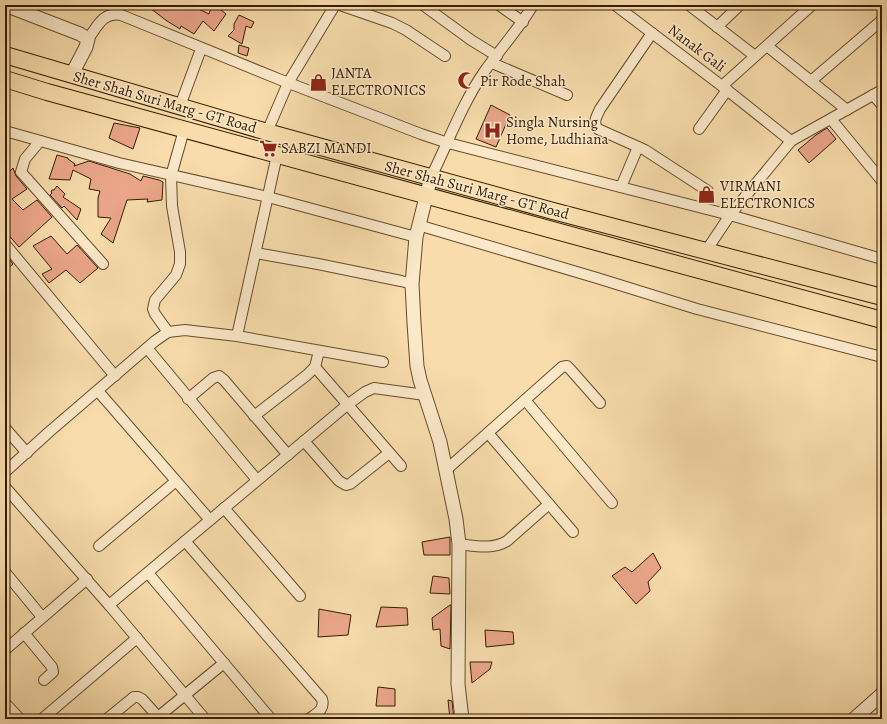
<svg xmlns="http://www.w3.org/2000/svg" width="887" height="724" font-family="Alegreya,serif">
  <rect width="100%" height="100%" fill="#f8dcac"/>
  <filter id="stains"><feTurbulence type="fractalNoise" baseFrequency=".005" numOctaves="4"/><feColorMatrix values="0 0 0 0 .2 0 0 0 0 .09 0 0 0 0 .02 0 0 0 .5 -.17"/></filter>
  <radialGradient id="worn" r=".72"><stop offset=".6" stop-color="#630" stop-opacity="0"/><stop offset="1" stop-color="#630" stop-opacity=".3"/></radialGradient>
  <g fill="#eba68a" stroke="#361d02">
    <path d="M146 5H190L209 14 212 5H215L226 14 214 31 203 21 194 34 181 26 180 29 167 21Z"/>
    <path d="M239 15 254 22 251 28 246 26 242 44 228 36 234 30V24Z"/>
    <path d="M239 45 249 48 247 56 238 53Z"/>
    <path d="M491 105 510 115 496 147 476 139Z"/>
    <path d="M114 123 140 128 133 149 109 138Z"/>
    <path d="M827 128 836 139 809 163 798 150 816 135Z"/>
    <path d="M57 155 68 158V159L75 164 74 166 89 161 130 174 141 181 143 176 159 180 163 182 162 200 147 202 148 199 127 200 113 243 101 234 111 218 98 217V198L100 191 89 189 91 179 73 170 70 180 49 179Z"/>
    <path d="M13 168 16 176 27 189 12 199 23 210 37 200 52 217 19 247 5 231V176Z"/>
    <path d="M57 186 65 194 63 197 81 209 77 220 64 206 62 208 50 195 52 193 51 192 52 190H54Z"/>
    <path d="M51 236 67 254 77 245 98 268 80 283 66 270 49 283 42 274 52 269 33 246Z"/>
    <path d="M5 254 13 264 5 271Z"/>
    <path d="M450 537V555H424L422 542Z"/>
    <path d="M653 553 661 568 648 582 650 591 636 604 612 576 625 567 632 572Z"/>
    <path d="M433 576 449 578 450 594 430 593Z"/>
    <path d="M450 605H451L450 649 441 646 440 629 433 630 432 618Z"/>
    <path d="M381 607 407 608 408 625 376 627Z"/>
    <path d="M319 609 351 615 348 635 318 637Z"/>
    <path d="M485 630 513 632 514 644 486 647Z"/>
    <path d="M470 662H492L490 669 472 683Z"/>
    <path d="M378 687 395 689V706H376Z"/>
    <path d="M448 700 452 701 454 719H450Z"/>
  </g>
  <g fill="none" stroke-linecap="round" stroke-linejoin="round">
    <defs>
      <g id="minor">
        <path d="M340 5 392 23 406 30 445 56"/>
        <path d="M423 5 471 40 497 56"/>
        <path d="M499 5 523 22"/>
        <path d="M615 5 722 86"/>
        <path d="M689 5 755 56"/>
        <path d="M717 27 740 5"/>
        <path d="M652 33 600 109C597 116 592 123 598 129L645 150 708 191"/>
        <path d="M88 39C98 26 102 12 121 15L281 80 421 134 448 143 730 215 882 259"/>
        <path d="M767 46 847 110"/>
        <path d="M492 63 567 95"/>
        <path d="M811 81 882 20"/>
        <path d="M873 95 882 105"/>
        <path d="M180 106 201 49"/>
        <path d="M831 119 882 181"/>
        <path d="M699 129 727 90"/>
        <path d="M5 131 119 163 268 197 416 237"/>
        <path d="M267 132 288 83 335 5"/>
        <path d="M40 141 25 159 21 172 103 264"/>
        <path d="M791 141 722 86 812 5"/>
        <path d="M431 177C448 143 462 104 484 72 500 49 519 29 533 5"/>
        <path d="M621 187 638 147"/>
        <path d="M418 225 597 278 697 309 882 357"/>
        <path d="M5 244 115 376"/>
        <path d="M706 251 730 215 791 141 882 90"/>
        <path d="M256 253 318 264 401 281 412 284"/>
        <path d="M168 332 155 314 153 309 155 300 176 275 180 264V252L172 206 171 176 184 130"/>
        <path d="M237 336 277 155"/>
        <path d="M147 348 257 480"/>
        <path d="M315 367 401 466"/>
        <path d="M98 391 210 520"/>
        <path d="M188 399 213 378 219 376 224 380 288 455"/>
        <path d="M525 400 612 503"/>
        <path d="M254 416 307 375 315 367 319 351"/>
        <path d="M5 428 27 453"/>
        <path d="M488 433 573 532"/>
        <path d="M304 441 339 481 346 485 350 484 389 453"/>
        <path d="M446 470 562 367 567 366 570 369 600 403"/>
        <path d="M5 472 49 432 155 341 168 332 185 330 193 331 237 336 383 362"/>
        <path d="M5 487 109 605 347 405 365 392 374 388 425 395"/>
        <path d="M224 508 300 596"/>
        <path d="M185 541 322 699C325 710 317 713 309 719"/>
        <path d="M459 544C476 546 492 550 507 541L549 504"/>
        <path d="M99 546 176 481"/>
        <path d="M5 572 42 617"/>
        <path d="M148 573 271 719"/>
        <path d="M109 605 205 719"/>
        <path d="M24 633 52 667 53 672 44 680"/>
        <path d="M5 650 87 579"/>
        <path d="M5 703 20 719"/>
        <path d="M158 717 224 663"/>
        <path d="M42 719 137 638"/>
        <path d="M107 719 134 697H138L142 699 160 719"/>
      </g>
      <g id="tertiary">
        <path d="M5 5 80 34 88 39 86 47 72 74"/>
        <path d="M431 177 416 237 412 284 414 323 417 366 420 380 440 442 456 519 459 544 458 684 462 719"/>
        <path d="M854 719 882 694"/>
      </g>
      <g id="primary">
        <path d="M5 55 267 132 553 211 882 297"/>
        <path d="M5 79 47 92 882 320"/>
      </g>
    </defs>
    <use href="#minor" stroke="#664d2c" stroke-width="12"/>
    <use href="#tertiary" stroke="#664d2c" stroke-width="15"/>
    <use href="#primary" stroke="#361d02" stroke-width="18"/>
    <use href="#minor" stroke="#fae8c9" stroke-width="10"/>
    <use href="#tertiary" stroke="#fae8c9" stroke-width="13"/>
    <use href="#primary" stroke="#f8dcac" stroke-width="16"/>
  </g>
  <defs>
    <symbol id="mosque-bare" viewBox="-9 -9 18 18"><path d="M3.5-4.9A6 6 0 1 0 3.5 4.9A5 5 0 1 1 3.5-4.9Z" fill="#8f2418" stroke="#fae8c9" stroke-width="2.5" paint-order="stroke"/></symbol>
    <symbol id="shop-bare" viewBox="-9 -9 18 18"><path d="M-5-2.5h2.3a2.7 3.5 0 0 1 5.4 0H5L5.5 6h-11ZM-1.5-2.5h3a1.5 2.3 0 0 0-3 0Z" fill="#8f2418" stroke="#fae8c9" stroke-width="2.5" paint-order="stroke"/></symbol>
    <symbol id="hospital-bare" viewBox="-9 -9 18 18"><path d="M-5-5h3v3.5h4V-5h3V5h-3V1.5h-4V5h-3Z" fill="#8f2418" stroke="#fae8c9" stroke-width="2.5" paint-order="stroke"/></symbol>
    <symbol id="supermarket-bare" viewBox="-9 -9 18 18"><path d="M-6-5.5h2.5l.6 2H6L4.5 2H-2.5L-4.4-4H-6ZM-1.5 3.2a1.3 1.3 0 1 0 .1 0ZM3 3.2a1.3 1.3 0 1 0 .1 0Z" fill="#8f2418" stroke="#fae8c9" stroke-width="2.5" paint-order="stroke"/></symbol>
  </defs>
  <g fill-rule="evenodd">
    <use href="#mosque-bare" x="454" y="68" width="25" height="25"/>
    <use href="#shop-bare" x="306" y="70" width="25" height="25"/>
    <use href="#hospital-bare" x="480" y="118" width="25" height="25"/>
    <use href="#supermarket-bare" x="256" y="136" width="25" height="25"/>
    <use href="#shop-bare" x="694" y="182" width="25" height="25"/>
  </g>
  <g text-anchor="middle" dominant-baseline="central" stroke-width="3" stroke-linejoin="round" paint-order="stroke">
    <g font-size="15" fill="#361d02" stroke="#fae8c9">
      <text transform="translate(697 48) rotate(37)">Nanak Gali</text>
      <text transform="translate(165 102) rotate(16)">Sher Shah Suri Marg - GT Road</text>
      <text transform="translate(477 190) rotate(15)">Sher Shah Suri Marg - GT Road</text>
    </g>
    <g font-size="15" fill="#361d02" stroke="#fae8c9" text-anchor="start">
      <text x="331" y="73">JANTA<tspan x="331" dy="17">ELECTRONICS</tspan></text>
      <text x="480" y="81">Pir Rode Shah</text>
      <text x="506" y="122">Singla Nursing<tspan x="506" dy="17">Home, Ludhiana</tspan></text>
      <text x="281" y="148">SABZI MANDI</text>
      <text x="720" y="186">VIRMANI<tspan x="720" dy="17">ELECTRONICS</tspan></text>
    </g>
  </g>
  <rect width="887" height="724" fill="none" stroke="#f8dcac" stroke-width="20"/>
  <rect x="6" y="6" width="875" height="712" fill="none" stroke="#361d02" stroke-width="2"/>
  <rect x="10" y="10" width="867" height="704" fill="none" stroke="#361d02"/>
  <rect width="100%" height="100%" filter="url(#stains)"/>
  <rect width="100%" height="100%" fill="url(#worn)"/>
</svg>
